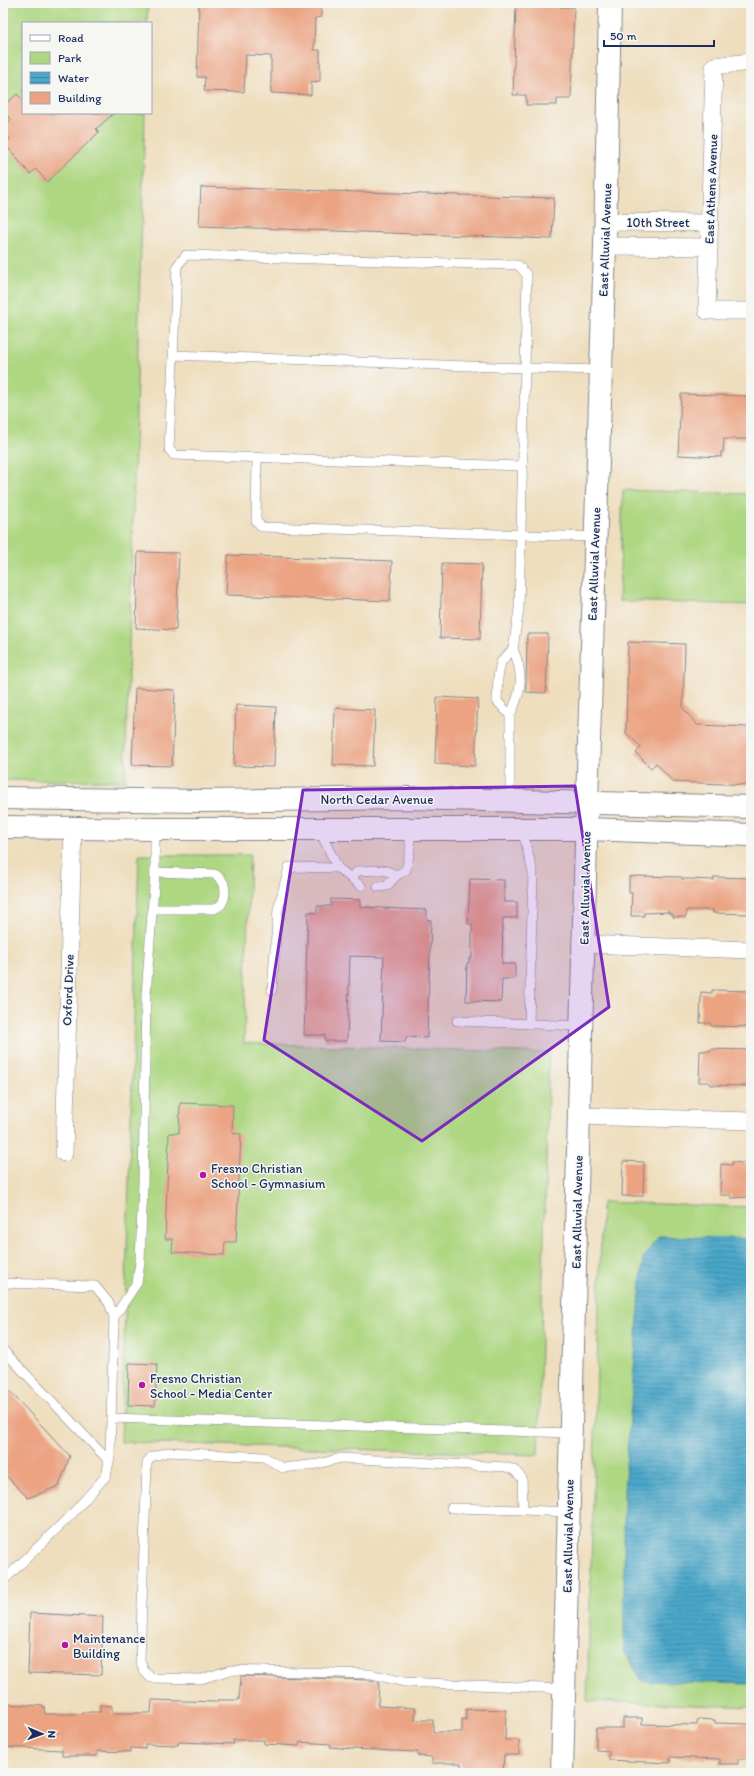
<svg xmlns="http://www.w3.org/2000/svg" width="754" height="1776" font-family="Itim,sans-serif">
  <defs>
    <pattern id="water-rules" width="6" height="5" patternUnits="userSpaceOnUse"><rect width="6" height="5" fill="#4ba7c9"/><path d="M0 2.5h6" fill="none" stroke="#3e88a6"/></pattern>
  </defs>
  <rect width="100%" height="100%" fill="#f6f6f2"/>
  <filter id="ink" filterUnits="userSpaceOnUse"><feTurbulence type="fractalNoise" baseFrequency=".025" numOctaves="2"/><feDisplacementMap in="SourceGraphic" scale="8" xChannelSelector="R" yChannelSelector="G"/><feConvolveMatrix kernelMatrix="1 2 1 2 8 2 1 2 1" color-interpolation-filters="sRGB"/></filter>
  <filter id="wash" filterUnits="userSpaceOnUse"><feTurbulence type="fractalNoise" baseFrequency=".012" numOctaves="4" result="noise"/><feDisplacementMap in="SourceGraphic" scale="16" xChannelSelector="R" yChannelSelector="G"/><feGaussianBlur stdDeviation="0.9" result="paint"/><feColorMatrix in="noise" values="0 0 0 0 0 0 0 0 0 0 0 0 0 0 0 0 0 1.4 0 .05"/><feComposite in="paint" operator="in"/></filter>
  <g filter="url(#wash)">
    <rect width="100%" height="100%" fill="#efdebe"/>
    <g fill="#aed782" stroke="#648370">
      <path d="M3 3H148L147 23H23V113H145L125 781 3 780Z"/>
      <path d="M623 490 751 494V605L619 601Z"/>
      <path d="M139 855H250L244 1043 549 1053 538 1455 121 1442Z"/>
      <path d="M602 1202 751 1207V1707L587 1701Z"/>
    </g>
    <path fill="url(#water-rules)" stroke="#336b94" d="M659 1236 751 1239V1684L642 1681 624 1651V1490L643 1258Z"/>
    <g id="blocks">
      <g fill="#eba382">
        <path d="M199 3H321V17L315 18 314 50H320V81L311 82V95L271 93V56L246 55 244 92 204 91 205 77H197Z"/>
        <path d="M528 3H560V7H574L571 99H557V105H526V95H513L516 5H528Z"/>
        <path d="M17 94 23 100V113H114L96 129 99 132 47 182 36 169 30 174 5 144 10 139 3 129 11 119 3 111V106Z"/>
        <path d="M201 187 554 198 552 239 199 226Z"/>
        <path d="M681 394 751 396V439H724L723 452H721V457L678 455Z"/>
        <path d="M138 552 179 553 176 630 136 628Z"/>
        <path d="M228 555 392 561 390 601 226 595Z"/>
        <path d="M442 563 482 564 480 639 440 638Z"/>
        <path d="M527 634H548L546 693 526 692Z"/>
        <path d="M628 642 685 644 683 708 697 725 751 727V785L673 782 656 763 651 768 636 753 641 747 626 733Z"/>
        <path d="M135 688 175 690 172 766 132 765Z"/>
        <path d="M437 697 478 699 475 766 435 764Z"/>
        <path d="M236 705 276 707 274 767 234 766Z"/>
        <path d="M335 708 375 710 373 766 333 765Z"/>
        <path d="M638 876 682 877V879H690L714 880V877L751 878V914L713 913V910H687L686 917H673V914H669V912L644 913V916H631L632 893H629V877Z"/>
        <path d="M470 879 504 880V902H517V918H503L502 964H515V979H502L501 1002 466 1001 467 963H469V958H472V924H468Z"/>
        <path d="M331 899 360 900V907L427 910V920H431L427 1038 406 1037 405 1042 381 1041 384 957 350 956 347 1041H325V1035H304L308 912 317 913V906H331Z"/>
        <path d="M712 990 751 991V1027L711 1026 710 1023H700L701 992 712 993Z"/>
        <path d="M711 1049 750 1050 751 1084 749 1086 710 1085 709 1082H699L700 1051H710Z"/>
        <path d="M180 1103 233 1105 232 1133 241 1134 236 1242H225L224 1255 172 1252 173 1239H165L169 1133H179Z"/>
        <path d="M623 1161 644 1162 643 1196H622Z"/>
        <path d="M732 1162 751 1164V1197L731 1198V1195H720L721 1164 732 1165Z"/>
        <path d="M129 1363 157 1364 155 1406 128 1405Z"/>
        <path d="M3 1384 70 1456 59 1486 28 1498 3 1473Z"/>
        <path d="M30 1613 103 1617 101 1675 28 1673Z"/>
        <path d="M241 1676 370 1680 379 1682 378 1706 416 1708 415 1720H433V1732H462V1719L466 1720V1709L506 1710 505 1740H519V1755H504L503 1773H461V1763H432V1757L418 1756V1752L352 1749 330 1747 331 1744 300 1742 299 1746 264 1744V1740H233L234 1744 179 1742 178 1745 145 1744V1749L131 1748V1752L97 1751V1756H62V1750L3 1747V1704L44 1706 45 1714H82V1712H100V1705L112 1706V1713H151L152 1700 217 1702V1700H239Z"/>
        <path d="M623 1718H642V1724L697 1725 698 1719 715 1720V1723L751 1724V1759H738V1764H720V1759L670 1757V1763L609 1760V1751L596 1750V1728H623Z"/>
      </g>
    </g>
  </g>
  <g filter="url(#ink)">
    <use href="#blocks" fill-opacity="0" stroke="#85868e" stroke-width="1"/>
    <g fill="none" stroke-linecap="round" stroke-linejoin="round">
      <defs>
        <g id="lane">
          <path d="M173 355 525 368 527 275 518 265 186 255 177 266 169 449 174 455 522 466"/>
          <path d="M257 458 256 521 262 527 595 537"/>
          <path d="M513 649 519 609 525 368 601 370"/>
          <path d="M513 649C524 674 522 692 510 715L497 701 498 677 501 662Z"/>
          <path d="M510 715V799"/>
          <path d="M522 829 533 873 529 1024"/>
          <path d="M319 830 338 868 351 878 358 871 384 870 397 875 406 870 410 851V829"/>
          <path d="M351 878 361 886"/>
          <path d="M378 887 387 886 397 875"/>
          <path d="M152 909H214L221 905C228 894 226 879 214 874L155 872"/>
          <path d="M272 990 278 909 289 867 338 868"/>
          <path d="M457 1021 581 1026"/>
          <path d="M3 1283 95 1286 109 1303 114 1317 110 1457 106 1476 72 1514 3 1581"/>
          <path d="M114 1317 137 1283 140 1262 143 1183 146 995 155 872V829"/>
          <path d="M3 1350 109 1461"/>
          <path d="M111 1418 571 1433"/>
          <path d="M451 1508 523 1510"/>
          <path d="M564 1689 404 1682 371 1674 230 1670 201 1679 151 1678 144 1671 140 1660 147 1463 151 1457 168 1452 264 1457 283 1468 318 1464 341 1458 506 1467 514 1470 522 1478 523 1510 569 1512"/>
        </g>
        <g id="street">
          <path d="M751 62 714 66 707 311H751"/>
          <path d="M606 222 710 223"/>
          <path d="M605 246 709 247"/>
          <path d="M583 944 751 950"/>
          <path d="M579 1116 751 1121"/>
          <path d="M64 1153 73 828"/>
        </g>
        <g id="secondary">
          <path d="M3 798 202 801 408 798 751 807"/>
          <path d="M3 827 155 829H586L751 835"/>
          <path d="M562 1773 587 802 605 246 610 3"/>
        </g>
      </defs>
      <use href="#lane" stroke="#85868e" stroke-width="10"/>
      <use href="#street" stroke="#85868e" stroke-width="18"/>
      <use href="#secondary" stroke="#85868e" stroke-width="24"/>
      <use href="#lane" stroke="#fff" stroke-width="9"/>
      <use href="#street" stroke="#fff" stroke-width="17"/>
      <use href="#secondary" stroke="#fff" stroke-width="22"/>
    </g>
  </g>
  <path fill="#7b2cbf" fill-opacity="0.2" stroke="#7b2cbf" stroke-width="3" stroke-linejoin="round" d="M575 786 609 1007 422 1141 264 1040 303 790Z"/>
  <g fill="#b5179e" stroke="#f6f6f2" stroke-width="1.5">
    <circle cx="203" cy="1175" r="4"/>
    <circle cx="142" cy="1385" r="4"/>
    <circle cx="65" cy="1645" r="4"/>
  </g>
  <g text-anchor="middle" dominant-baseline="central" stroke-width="3" stroke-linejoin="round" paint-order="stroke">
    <g font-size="13" fill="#1b2f5e" stroke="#f6f6f2">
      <text transform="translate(711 189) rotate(-88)">East Athens Avenue</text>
      <text x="658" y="222">10th Street</text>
      <text transform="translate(605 240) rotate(-88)">East Alluvial Avenue</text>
      <text transform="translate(594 564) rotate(-88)">East Alluvial Avenue</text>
      <text x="377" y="799">North Cedar Avenue</text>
      <text transform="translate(585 888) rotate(-89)">East Alluvial Avenue</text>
      <text transform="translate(68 990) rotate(-88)">Oxford Drive</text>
      <text transform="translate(577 1212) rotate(-89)">East Alluvial Avenue</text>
      <text transform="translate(568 1536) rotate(-89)">East Alluvial Avenue</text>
    </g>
    <g font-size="13" fill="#1b2f5e" stroke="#f6f6f2" text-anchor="start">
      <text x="211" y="1168">Fresno Christian<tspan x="211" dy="15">School - Gymnasium</tspan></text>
      <text x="150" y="1378">Fresno Christian<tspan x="150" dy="15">School - Media Center</tspan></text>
      <text x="73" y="1638">Maintenance<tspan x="73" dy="15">Building</tspan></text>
    </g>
  </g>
  <rect width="754" height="1776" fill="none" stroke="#f6f6f2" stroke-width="16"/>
  <rect x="22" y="22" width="130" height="92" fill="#f6f6f2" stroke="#9ea6b7"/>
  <rect x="30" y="35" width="20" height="6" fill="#ffffff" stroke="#9ea6b7"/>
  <text x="58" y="42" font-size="12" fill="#1b2f5e">Road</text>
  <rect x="30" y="52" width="20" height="12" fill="#aed782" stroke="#9ea6b7"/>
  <text x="58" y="62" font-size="12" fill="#1b2f5e">Park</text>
  <rect x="30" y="72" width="20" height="12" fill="url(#water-rules)" stroke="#9ea6b7"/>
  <text x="58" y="82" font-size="12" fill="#1b2f5e">Water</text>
  <rect x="30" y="92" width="20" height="12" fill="#eba382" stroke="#9ea6b7"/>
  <text x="58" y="102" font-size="12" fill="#1b2f5e">Building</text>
  <g transform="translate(42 1734) rotate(92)" stroke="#f6f6f2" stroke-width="3" paint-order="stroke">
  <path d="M0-3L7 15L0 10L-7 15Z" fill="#1b2f5e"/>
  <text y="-6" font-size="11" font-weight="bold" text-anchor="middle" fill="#1b2f5e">N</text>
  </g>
  <path d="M604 40v6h110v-6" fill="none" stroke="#1b2f5e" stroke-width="2"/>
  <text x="610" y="40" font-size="12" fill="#1b2f5e" stroke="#f6f6f2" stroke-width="3" paint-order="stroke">50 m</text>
</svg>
